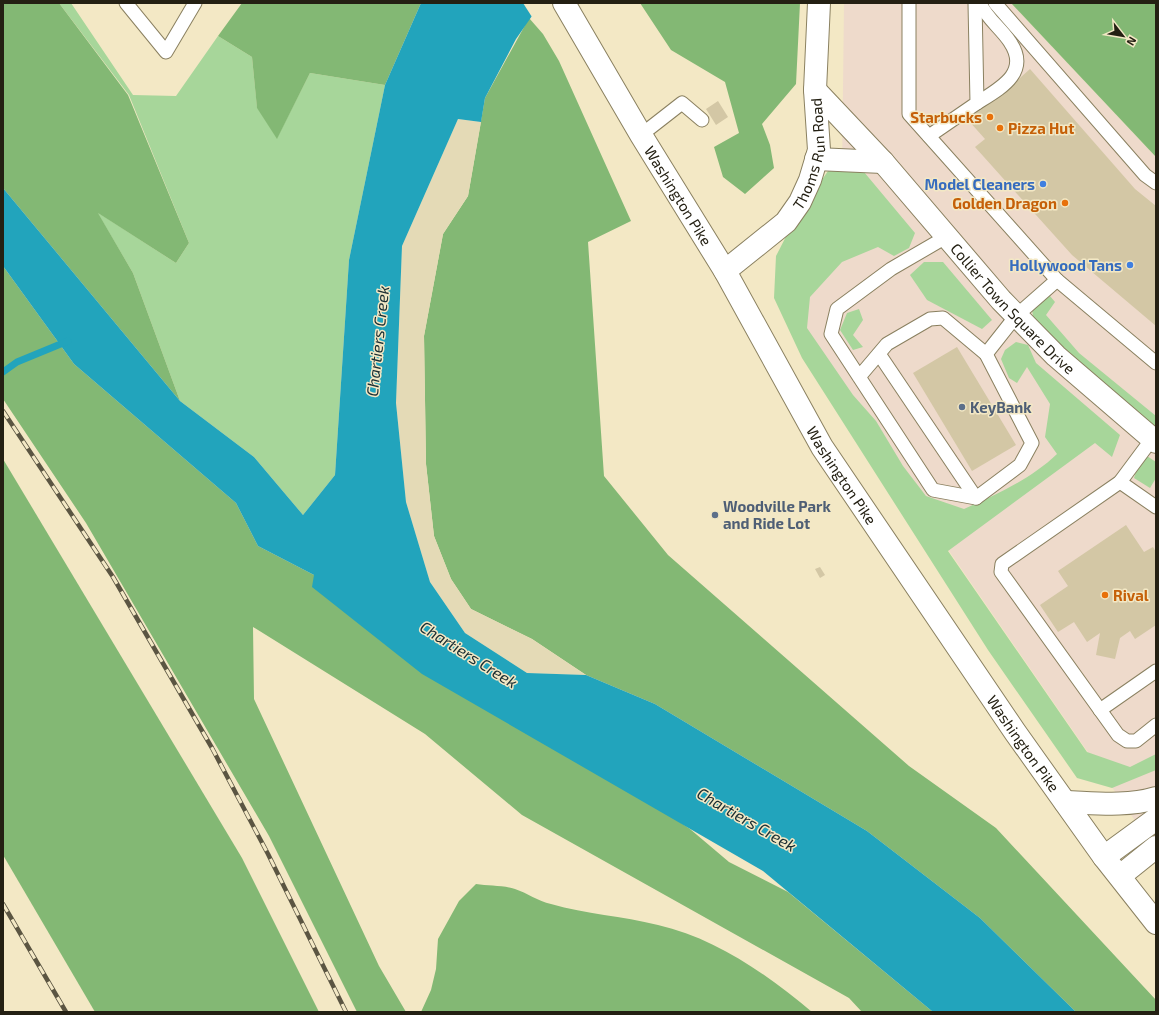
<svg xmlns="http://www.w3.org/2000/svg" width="1159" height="1015" font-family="'Exo 2',sans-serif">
  <rect width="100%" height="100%" fill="#f3e8c5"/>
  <path fill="#eedacb" d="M844 3H1011L1156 157V851L778 303 842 173Z"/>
  <g fill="#a7d69a">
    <path d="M59 3H71L133 95 176 96 218 36 252 57 257 107 277 138 310 73 385 85 349 260 335 475 303 515 254 457 180 401 133 273 97 212 176 263 189 243 129 95Z"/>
    <path d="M828 171 864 172 915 233 909 248 894 256 878 247 842 262 810 297 807 328 853 395 876 421 903 466 926 496 964 509C997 494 1031 479 1057 454L1045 437 1050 404 1027 367 1017 383 1009 378 1001 359 1005 350 1016 342 1028 345 1036 363 1120 435 1112 457 1095 443 948 551 1087 752 1130 767 1156 754V770L1112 788 1077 778 988 650 802 358 774 298 776 256 795 219Z"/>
    <path d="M924 262H943L992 320 982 329 927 300 910 275Z"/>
    <path d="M1046 296H1050L1055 302 1046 315 1079 353 1156 416V429L1109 393 1034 322 1032 310Z"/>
    <path d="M859 309 863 320 853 335 863 347 853 350 840 330 847 313Z"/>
    <path d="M1147 456 1156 462V478L1150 488 1134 478 1138 465Z"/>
  </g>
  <g fill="#83b874">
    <path d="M3 3H59L128 95 189 243 176 263 98 213 133 273 180 401 3 188Z"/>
    <path d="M242 3H421L385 85 310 73 277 139 257 108 252 57 218 36Z"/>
    <path d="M640 3H800L796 84 762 124 770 145 774 168 745 194 723 177 714 147 739 133 725 82 671 50Z"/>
    <path d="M1011 3 1156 4V157Z"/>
    <path d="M529 18 543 34 559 61 631 221 588 242 604 476 668 555 909 766 996 828 1156 1000V1012H1076L980 918 867 831 655 704 586 675 532 639 471 609 451 579 434 536 426 464 424 336 443 234 468 196 485 98Z"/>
    <path d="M3 266 74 364 236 503 258 546 314 575 690 829 729 862 788 892 933 1012H862L849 998 522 815 425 734 253 627 254 699 379 966 406 1012H357L269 836 86 523 3 399Z"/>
    <path d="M3 459 242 858 319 1012H95L3 855Z"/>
    <path d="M476 884C488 886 503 885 515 889 527 893 538 901 551 904 586 914 622 916 658 925 715 938 767 974 812 1012H421L431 990 436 969 438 939 459 901Z"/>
  </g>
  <path fill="#e4dab6" d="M458 119 481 122 468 196 443 234 424 336 426 464 434 536 451 579 471 609 532 639 586 675 527 673 465 633 430 582 406 502 396 403 402 246Z"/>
  <path fill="#22a4bc" d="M421 3H541L516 39 485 98 481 122 458 119 402 246 396 403 406 502 430 582 465 633 527 673 586 675 655 704 867 831 980 918 1076 1012H933L763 871 422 674 312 587 314 575 258 546 236 503 74 364 3 266V188L180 401 254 457 303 515 335 475 349 260 385 85Z"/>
  <path fill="#f3e8c5" d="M523 3H543L532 17Z"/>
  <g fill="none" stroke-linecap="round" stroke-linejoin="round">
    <path stroke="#22a4bc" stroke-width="7" d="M3 372 17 362 68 341"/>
  </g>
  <g fill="#d3c7a5">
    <path d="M1030 69 1135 189 1156 206V326L1072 255 975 147 985 139 968 120 993 98 995 100Z"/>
    <path d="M718 101 728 117 716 125 706 109Z"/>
    <path d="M957 347 1016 445 972 471 913 373Z"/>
    <path d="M1126 525 1144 552 1153 547 1156 552V625L1135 639 1130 631 1120 638 1115 659 1096 655 1100 633 1087 642 1074 622 1058 632 1040 605 1068 586 1058 571Z"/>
    <path d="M820 567 825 575 820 578 815 569Z"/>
  </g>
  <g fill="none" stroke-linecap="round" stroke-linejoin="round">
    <defs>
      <g id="service">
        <path d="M126 3 166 52 195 3"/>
        <path d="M909 3V114L1057 280 1156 363"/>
        <path d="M995 3 1145 175 1156 183"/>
        <path d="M977 103C999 89 1031 73 1010 42 1001 28 987 19 980 3"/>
        <path d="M641 135 682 103 702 120"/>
        <path d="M929 136 977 103 975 3"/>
        <path d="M879 354 976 498"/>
        <path d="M986 354 1016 316 1057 280"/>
        <path d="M859 377 887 344 930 319 943 318 986 354 1032 443 1020 465 976 498 933 490 831 334 837 309 891 269 946 237"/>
        <path d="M1152 439 1120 482 1002 564 1001 572 1118 735 1127 741H1136L1156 725"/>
        <path d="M1120 482 1156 507"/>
        <path d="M1100 710 1156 671"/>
      </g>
      <g id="minor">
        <path id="s1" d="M815 90 883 162 1001 300 1056 356 1156 442"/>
        <path d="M816 159 883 162"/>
        <path d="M1104 857 1156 819"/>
        <path d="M1120 876 1156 847"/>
      </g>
      <g id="tertiary">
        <path id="s2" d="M725 271 786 222 800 202 810 180 819 150 815 90 819 3"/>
      </g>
      <g id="primary">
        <path id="s3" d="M564 3 641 135 725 271 822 447 1015 732 1104 857 1156 923"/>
        <path d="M1065 802C1095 803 1126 807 1156 798"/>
      </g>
    </defs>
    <use href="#service" stroke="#8a8060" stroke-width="15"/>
    <use href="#minor" stroke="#8a8060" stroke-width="24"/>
    <use href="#tertiary" stroke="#8a8060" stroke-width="24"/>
    <use href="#primary" stroke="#8a8060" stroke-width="24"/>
    <use href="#service" stroke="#fff" stroke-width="13"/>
    <use href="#minor" stroke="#fff" stroke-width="22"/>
    <use href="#tertiary" stroke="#fff" stroke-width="22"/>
    <use href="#primary" stroke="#fff" stroke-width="22"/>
    <defs>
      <g id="rail">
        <path d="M3 411 113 577 212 748 268 854 346 1012"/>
        <path d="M3 904 66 1012"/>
      </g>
    </defs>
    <use href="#rail" stroke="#5b5542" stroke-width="4.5"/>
    <use href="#rail" stroke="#f3e8c5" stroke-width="3" stroke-dasharray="9" stroke-linecap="butt"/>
  </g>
  <g fill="#e8710a" stroke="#f3e8c5" stroke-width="1.5">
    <circle cx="990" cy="117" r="4"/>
    <circle cx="1000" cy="128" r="4"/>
    <circle cx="1065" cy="203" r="4"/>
    <circle cx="1105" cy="595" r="4"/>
  </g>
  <g fill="#3f7fe0" stroke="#f3e8c5" stroke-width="1.5">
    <circle cx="1043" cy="184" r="4"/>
    <circle cx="1130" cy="265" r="4"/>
  </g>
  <g fill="#5c6f8a" stroke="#f3e8c5" stroke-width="1.5">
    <circle cx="962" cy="407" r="4"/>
    <circle cx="715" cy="515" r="4"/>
  </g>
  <g text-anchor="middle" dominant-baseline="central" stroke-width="3" stroke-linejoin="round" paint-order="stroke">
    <g font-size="15" font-weight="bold" fill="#c56008" stroke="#f3e8c5" text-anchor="end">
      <text x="982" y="117">Starbucks</text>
      <text x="1008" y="128" text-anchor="start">Pizza Hut</text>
      <text x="1057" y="203">Golden Dragon</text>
      <text x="1113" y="595" text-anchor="start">Rival</text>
    </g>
    <g font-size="15" fill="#242013" stroke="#f3e8c5">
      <text stroke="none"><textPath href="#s2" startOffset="153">Thoms Run Road</textPath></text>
      <text stroke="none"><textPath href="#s3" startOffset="224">Washington Pike</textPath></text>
      <text stroke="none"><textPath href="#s1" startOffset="295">Collier Town Square Drive</textPath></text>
      <text stroke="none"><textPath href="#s3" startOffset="548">Washington Pike</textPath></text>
      <text stroke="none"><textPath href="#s3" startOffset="872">Washington Pike</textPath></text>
    </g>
    <g font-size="15" font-weight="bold" fill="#366cbe" stroke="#f3e8c5" text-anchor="end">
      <text x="1035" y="184">Model Cleaners</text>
      <text x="1122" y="265">Hollywood Tans</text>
    </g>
    <g font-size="15" font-weight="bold" fill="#4e5e75" stroke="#f3e8c5" text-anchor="start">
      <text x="970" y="407">KeyBank</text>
      <text x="723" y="506">Woodville Park<tspan x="723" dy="17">and Ride Lot</tspan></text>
    </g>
    <g font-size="16" font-style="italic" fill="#192d32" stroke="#f3e8c5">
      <text transform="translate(377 341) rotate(-84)">Chartiers Creek</text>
      <text transform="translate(469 654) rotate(32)">Chartiers Creek</text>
      <text transform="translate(747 819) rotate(30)">Chartiers Creek</text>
    </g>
  </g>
  <rect width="1159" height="1015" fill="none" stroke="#242013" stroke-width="8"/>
  <g transform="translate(1123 36) rotate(121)" stroke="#f3e8c5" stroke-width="3" paint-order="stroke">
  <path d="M0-3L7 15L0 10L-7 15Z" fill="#242013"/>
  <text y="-6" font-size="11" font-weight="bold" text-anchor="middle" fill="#242013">N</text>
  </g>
</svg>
